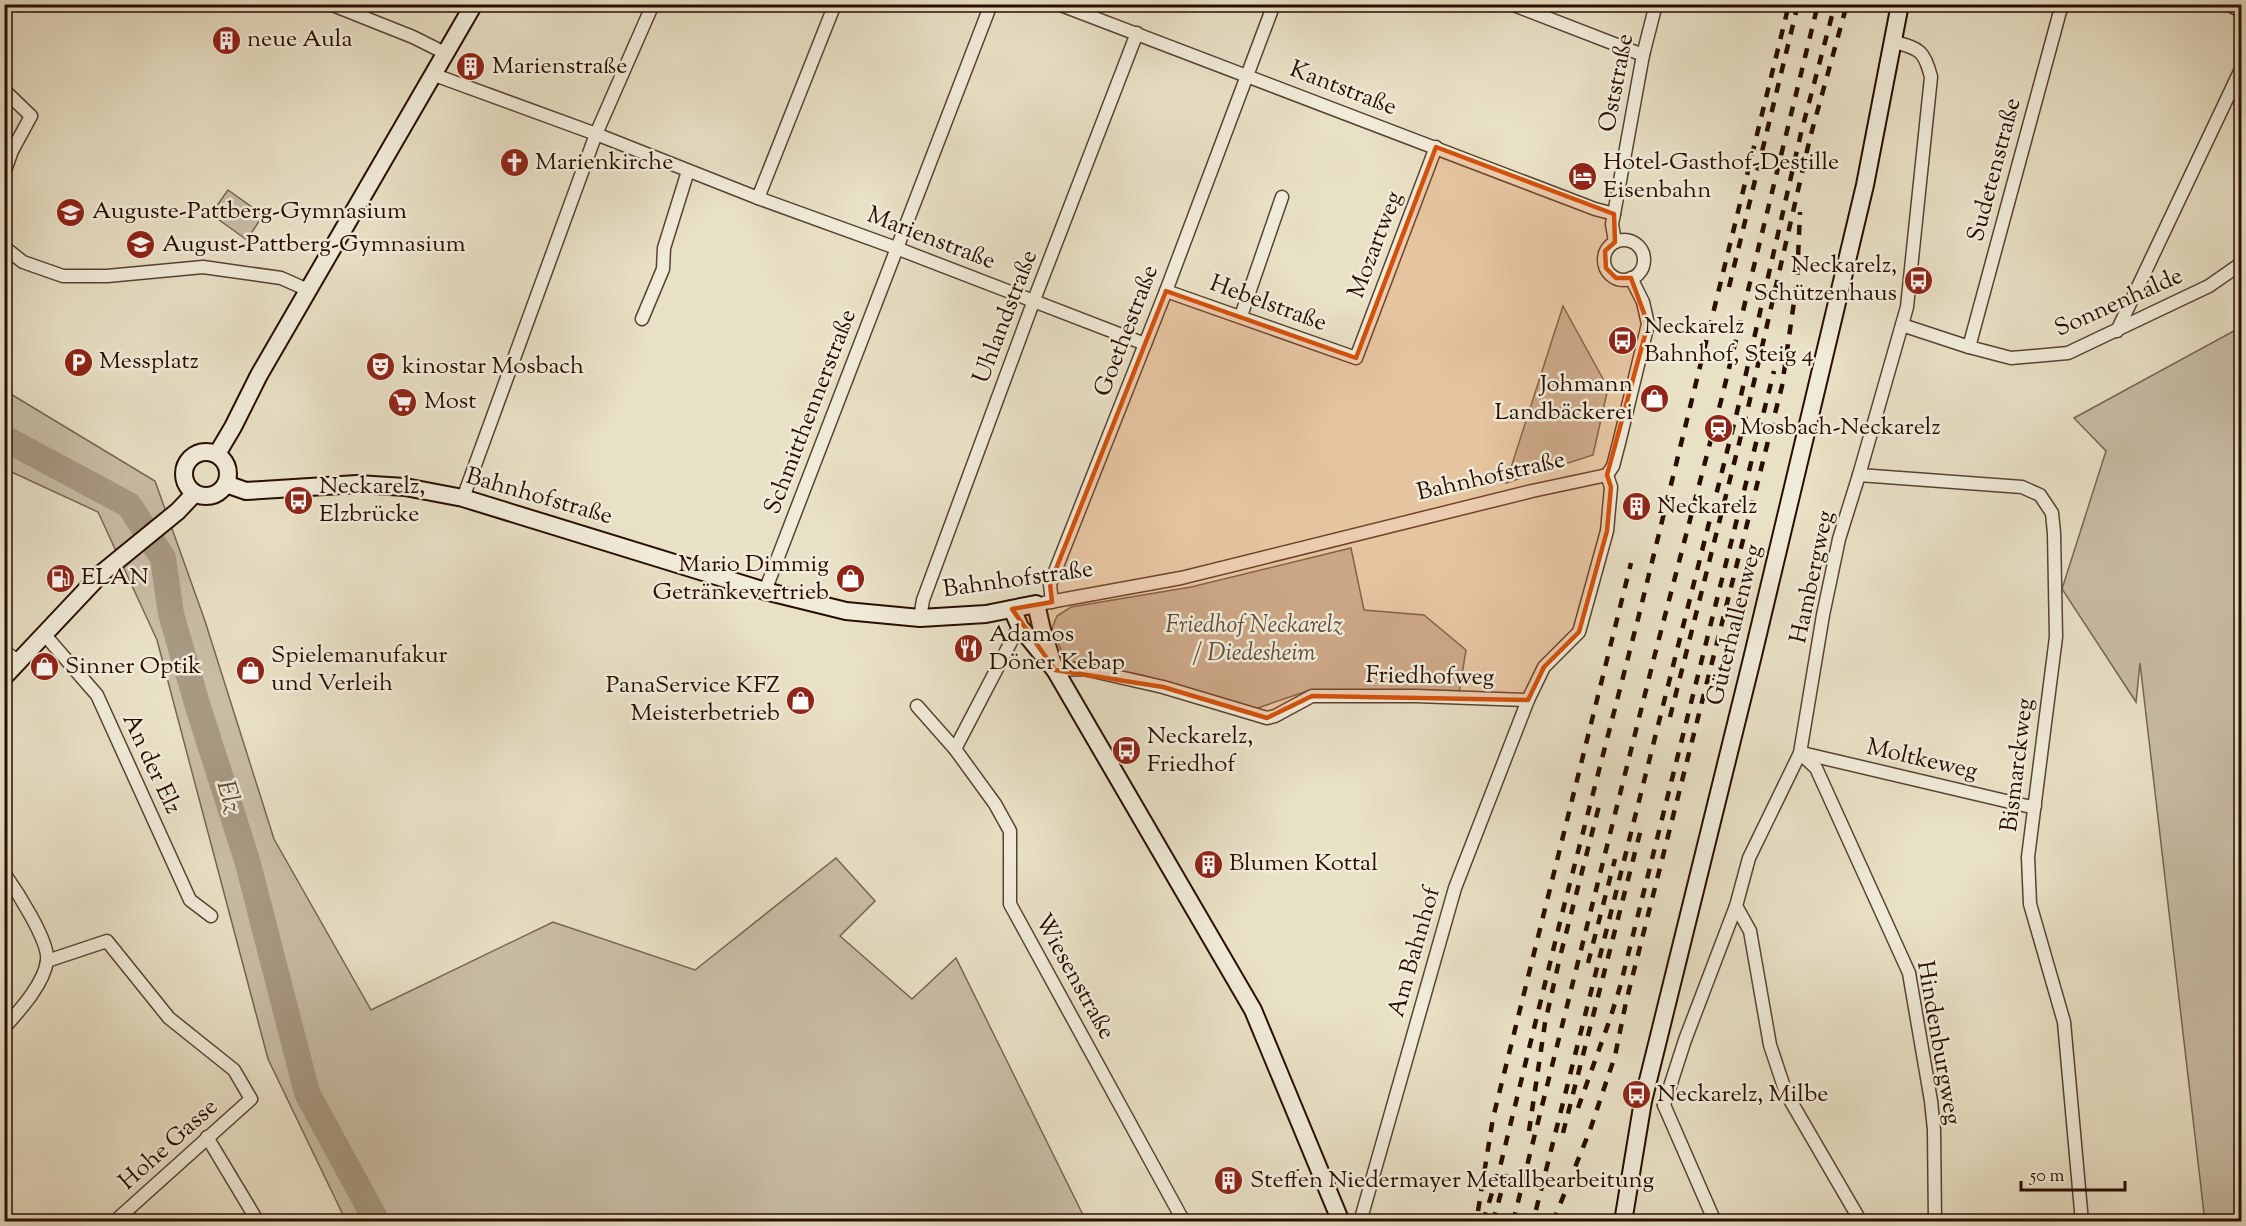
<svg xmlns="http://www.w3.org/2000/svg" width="2246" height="1226" font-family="'Sorts Mill Goudy',serif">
  <rect width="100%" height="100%" fill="#e9e1c6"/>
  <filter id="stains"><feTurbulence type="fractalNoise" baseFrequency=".00333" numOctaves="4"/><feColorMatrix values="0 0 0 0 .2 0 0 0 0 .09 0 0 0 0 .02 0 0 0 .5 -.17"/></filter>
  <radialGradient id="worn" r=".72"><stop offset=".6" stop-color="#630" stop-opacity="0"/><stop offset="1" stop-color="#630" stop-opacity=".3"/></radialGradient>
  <g fill="#c8bda5" stroke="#786553" stroke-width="1.5">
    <path d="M228 190 263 215 247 240 211 214Z"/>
    <path d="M1563 306 1608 388 1593 455 1506 483Z"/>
    <path d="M2241 327 2242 1221 2205 1222 2140 663 2136 702 2062 589 2106 451 2074 418Z"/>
    <path d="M4 390 155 481 205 621 274 839 371 1010 553 922 695 970 836 858 875 901 840 936 912 999 956 958 1086 1221H346L268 1059 157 640 98 512 5 469Z"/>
    <path d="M1351 548 1364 610 1424 615 1466 650 1459 693 1307 691 1255 709 1142 675 1065 660 1052 628 1057 616 1071 607 1191 587Z"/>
  </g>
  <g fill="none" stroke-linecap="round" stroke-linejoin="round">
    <path stroke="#a89983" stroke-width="26" d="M4 438 129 505 163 558 171 614 198 707 247 860 307 1093 377 1222"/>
    <defs>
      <g id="street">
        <path d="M330 4 413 37 445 53"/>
        <path d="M1058 4 1595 209 1614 214"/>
        <path d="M1511 4 1643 55"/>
        <path d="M2227 4 2237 9"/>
        <path d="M432 74 596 134 758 198 896 248 1145 344"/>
        <path d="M4 90 31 116 12 151 4 173"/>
        <path d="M758 198 835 4"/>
        <circle cx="1624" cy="260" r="20"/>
        <path d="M1615 242 1612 224 1614 214 1643 55 1656 4"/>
        <path d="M4 247 23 262 63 276H107L203 267 281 278 308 290"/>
        <path d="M1166 291 1356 358 1436 147"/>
        <path d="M1241 316 1282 197"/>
        <path d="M642 319 663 269 664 248 688 171"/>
        <path d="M1902 325 1969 347 2011 358 2068 353 2209 286 2242 263"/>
        <path d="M2117 331 2242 67"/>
        <path d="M1969 347 2062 4"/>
        <path d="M1607 475 1613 466 1619 443 1648 324 1643 302 1631 278"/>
        <path d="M1859 475 2022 487 2040 495 2052 513 2054 533 2056 637 2028 857 2030 904 2064 1022 2082 1222"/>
        <path d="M463 498 596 134 653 4"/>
        <path d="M765 591 991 4"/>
        <path d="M1052 602 1050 584 1166 291 1274 4"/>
        <path d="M1044 603 1181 578 1532 491 1607 475"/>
        <path d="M920 618 923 600 1034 300 1137 33"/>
        <path d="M1020 627 1015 634 955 749 995 804 1010 831V904L1184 1222"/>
        <path d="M44 634 97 695 190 900 211 916"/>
        <path d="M4 651 18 661"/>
        <path d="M1055 670 1084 669 1163 687 1267 718 1275 716 1312 696H1416L1528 700"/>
        <path d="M917 706 955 749"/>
        <path d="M1800 753 1816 768 1909 973 1931 1101 1934 1130 1935 1222"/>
        <path d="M1802 753 2027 806H2035"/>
        <path d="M4 873C16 890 50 942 47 961 44 984 19 1011 4 1028"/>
        <path d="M1736 906 1750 931 1770 1045 1786 1093 1861 1222"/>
        <path d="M47 961 107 941 169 1018 234 1070 251 1099 114 1222"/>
        <path d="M1664 1105 1685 1040 1736 906 1749 858 1800 753 1823 615 1839 539 1859 475 1907 307 1931 77C1924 49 1919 49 1892 41"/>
        <path d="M1664 1105 1715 1222"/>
        <path d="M207 1137 258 1222"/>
        <path d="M1360 1222 1455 888 1528 700 1544 667 1579 632 1607 531 1611 487 1607 475"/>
      </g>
      <g id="secondary">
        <circle cx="206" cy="474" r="22"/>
        <path d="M217 454 233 427 259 375 474 4"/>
        <path d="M226 484 246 491 357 484 405 487 463 498 765 591 846 611 920 618 986 614 1036 604 1042 630 1055 670"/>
        <path d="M1012 609 1020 627 1055 670 1253 1010 1341 1222"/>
        <path d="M4 677 102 573 178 511 194 494"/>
        <path d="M1623 1222 1643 1101 1752 659 1865 185 1900 4"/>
      </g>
    </defs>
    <use href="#street" stroke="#594232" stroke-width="15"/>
    <use href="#secondary" stroke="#290d01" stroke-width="20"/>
    <use href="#street" stroke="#f1ecda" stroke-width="12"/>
    <use href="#secondary" stroke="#f1ecda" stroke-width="16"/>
    <g stroke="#290d01" stroke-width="4.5" stroke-dasharray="10 10" stroke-linecap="butt">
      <path d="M1729 287 1798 4"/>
      <path d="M1670 717 1748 408 1810 138 1847 4"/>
      <path d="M1561 953 1600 802"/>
      <path d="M1588 963 1615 859"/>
      <path d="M1578 1108 1610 1019 1620 987 1774 371"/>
      <path d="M1529 1131 1545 1023 1560 957"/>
      <path d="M1563 1133 1642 825"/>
      <path d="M1536 1210 1739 404 1801 133 1835 4"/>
      <path d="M1478 1211 1493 1118 1631 563"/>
      <path d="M1483 1222 1500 1167 1563 910 1639 615 1789 4"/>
      <path d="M1493 1222 1507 1171"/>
      <path d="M1513 1222 1655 654 1722 397 1818 4"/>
      <path d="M1553 1222 1590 1130 1615 1056 1626 1002 1782 386 1797 281 1800 212"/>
    </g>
  </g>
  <path fill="#d5510b" fill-opacity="0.2" stroke="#d5510b" stroke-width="4.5" stroke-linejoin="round" d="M1436 147 1614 214 1615 242 1605 251 1606 268 1616 278H1631L1648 324 1607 475 1611 487 1607 531 1579 632 1544 667 1528 700 1312 696 1267 718 1163 687 1055 670 1012 609 1052 602 1050 584 1166 291 1356 358Z"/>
  <defs>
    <symbol id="building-disc" viewBox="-11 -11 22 22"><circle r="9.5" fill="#8f2418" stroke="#f1ecda"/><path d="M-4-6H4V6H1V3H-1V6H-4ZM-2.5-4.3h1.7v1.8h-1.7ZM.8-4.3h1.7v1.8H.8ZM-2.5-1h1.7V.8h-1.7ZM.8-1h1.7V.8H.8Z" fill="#fff"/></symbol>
    <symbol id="church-disc" viewBox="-11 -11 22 22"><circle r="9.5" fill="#8f2418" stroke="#f1ecda"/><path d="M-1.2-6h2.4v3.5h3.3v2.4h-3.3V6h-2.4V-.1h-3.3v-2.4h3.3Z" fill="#fff"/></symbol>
    <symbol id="hotel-disc" viewBox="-11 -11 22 22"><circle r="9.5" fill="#8f2418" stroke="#f1ecda"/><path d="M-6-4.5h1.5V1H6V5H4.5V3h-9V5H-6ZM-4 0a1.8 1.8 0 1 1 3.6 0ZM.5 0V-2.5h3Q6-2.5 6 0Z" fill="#fff"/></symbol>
    <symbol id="school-disc" viewBox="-11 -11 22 22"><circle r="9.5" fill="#8f2418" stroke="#f1ecda"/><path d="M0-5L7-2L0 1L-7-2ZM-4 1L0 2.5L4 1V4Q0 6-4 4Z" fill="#fff"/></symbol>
    <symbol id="bus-disc" viewBox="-11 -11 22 22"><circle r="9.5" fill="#8f2418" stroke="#f1ecda"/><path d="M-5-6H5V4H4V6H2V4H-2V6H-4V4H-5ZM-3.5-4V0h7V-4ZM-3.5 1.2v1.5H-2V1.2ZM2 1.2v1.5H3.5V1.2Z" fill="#fff"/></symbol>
    <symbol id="parking-disc" viewBox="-11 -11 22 22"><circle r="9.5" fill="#8f2418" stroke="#f1ecda"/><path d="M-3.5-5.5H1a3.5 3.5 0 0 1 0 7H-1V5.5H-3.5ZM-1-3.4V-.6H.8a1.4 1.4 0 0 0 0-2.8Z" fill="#fff"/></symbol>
    <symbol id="theatre-disc" viewBox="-11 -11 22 22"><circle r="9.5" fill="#8f2418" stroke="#f1ecda"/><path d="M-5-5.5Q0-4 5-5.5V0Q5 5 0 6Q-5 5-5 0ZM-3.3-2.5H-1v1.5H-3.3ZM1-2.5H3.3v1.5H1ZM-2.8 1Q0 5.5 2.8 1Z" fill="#fff"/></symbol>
    <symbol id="shop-disc" viewBox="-11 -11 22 22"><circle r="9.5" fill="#8f2418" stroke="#f1ecda"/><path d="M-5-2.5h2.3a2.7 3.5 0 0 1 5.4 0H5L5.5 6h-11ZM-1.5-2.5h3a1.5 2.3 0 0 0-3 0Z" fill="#fff"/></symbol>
    <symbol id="supermarket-disc" viewBox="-11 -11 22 22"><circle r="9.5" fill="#8f2418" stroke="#f1ecda"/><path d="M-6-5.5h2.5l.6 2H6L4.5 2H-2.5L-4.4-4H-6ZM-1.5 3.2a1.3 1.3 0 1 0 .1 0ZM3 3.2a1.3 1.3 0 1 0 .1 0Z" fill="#fff"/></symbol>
    <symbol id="station-disc" viewBox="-11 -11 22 22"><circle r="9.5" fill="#8f2418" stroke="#f1ecda"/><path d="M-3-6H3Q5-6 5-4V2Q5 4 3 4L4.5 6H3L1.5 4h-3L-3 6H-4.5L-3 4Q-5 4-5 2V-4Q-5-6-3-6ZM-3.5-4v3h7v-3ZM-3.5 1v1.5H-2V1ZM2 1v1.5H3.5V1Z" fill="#fff"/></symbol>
    <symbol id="fuel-disc" viewBox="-11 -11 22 22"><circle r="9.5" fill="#8f2418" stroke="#f1ecda"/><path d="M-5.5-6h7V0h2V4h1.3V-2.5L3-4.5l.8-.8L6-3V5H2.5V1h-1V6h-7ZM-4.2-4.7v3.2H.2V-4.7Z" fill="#fff"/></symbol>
    <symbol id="restaurant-disc" viewBox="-11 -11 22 22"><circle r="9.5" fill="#8f2418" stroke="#f1ecda"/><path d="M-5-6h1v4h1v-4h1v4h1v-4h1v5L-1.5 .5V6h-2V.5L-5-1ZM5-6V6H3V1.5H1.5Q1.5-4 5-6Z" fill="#fff"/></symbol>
  </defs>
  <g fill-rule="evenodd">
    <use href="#building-disc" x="210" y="24" width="33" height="33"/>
    <use href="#building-disc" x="454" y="50" width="33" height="33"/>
    <use href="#church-disc" x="498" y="146" width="33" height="33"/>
    <use href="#hotel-disc" x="1566" y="160" width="33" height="33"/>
    <use href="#school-disc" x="54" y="196" width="33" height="33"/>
    <use href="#school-disc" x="124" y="228" width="33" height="33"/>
    <use href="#bus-disc" x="1902" y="264" width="33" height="33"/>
    <use href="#bus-disc" x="1606" y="324" width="33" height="33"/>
    <use href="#parking-disc" x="62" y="346" width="33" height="33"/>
    <use href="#theatre-disc" x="364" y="350" width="33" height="33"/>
    <use href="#shop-disc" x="1638" y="382" width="33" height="33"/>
    <use href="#supermarket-disc" x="386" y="386" width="33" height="33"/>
    <use href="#station-disc" x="1702" y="412" width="33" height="33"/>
    <use href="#bus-disc" x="282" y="484" width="33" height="33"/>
    <use href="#building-disc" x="1620" y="490" width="33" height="33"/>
    <use href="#fuel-disc" x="44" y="562" width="33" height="33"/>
    <use href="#shop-disc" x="834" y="562" width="33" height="33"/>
    <use href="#restaurant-disc" x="952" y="632" width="33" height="33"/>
    <use href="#shop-disc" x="28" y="650" width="33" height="33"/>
    <use href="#shop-disc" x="234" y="654" width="33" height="33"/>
    <use href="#shop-disc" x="784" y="684" width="33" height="33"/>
    <use href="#bus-disc" x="1110" y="734" width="33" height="33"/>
    <use href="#building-disc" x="1192" y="848" width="33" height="33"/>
    <use href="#bus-disc" x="1620" y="1078" width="33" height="33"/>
    <use href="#building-disc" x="1212" y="1164" width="33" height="33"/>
  </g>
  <g text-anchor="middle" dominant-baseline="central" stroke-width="5" stroke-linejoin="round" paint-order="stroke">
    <g font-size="24" fill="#290d01" stroke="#f1ecda" text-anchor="start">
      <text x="247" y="40">neue Aula</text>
      <text x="492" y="67">Marienstraße</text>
      <text x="535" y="163">Marienkirche</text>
      <text x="1603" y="163">Hotel-Gasthof-Destille<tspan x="1603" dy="28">Eisenbahn</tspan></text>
      <text x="92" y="212">Auguste-Pattberg-Gymnasium</text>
      <text x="162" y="245">August-Pattberg-Gymnasium</text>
      <text x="1897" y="266" text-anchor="end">Neckarelz,<tspan x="1897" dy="28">Schützenhaus</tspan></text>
      <text x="1644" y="327">Neckarelz<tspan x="1644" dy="28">Bahnhof, Steig 4</tspan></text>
      <text x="99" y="362">Messplatz</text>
      <text x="402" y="367">kinostar Mosbach</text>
      <text x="1633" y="385" text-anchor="end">Johmann<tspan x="1633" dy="28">Landbäckerei</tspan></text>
      <text x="424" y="402">Most</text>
      <text x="1740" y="428">Mosbach-Neckarelz</text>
      <text x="319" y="487">Neckarelz,<tspan x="319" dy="28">Elzbrücke</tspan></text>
      <text x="1657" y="507">Neckarelz</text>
      <text x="829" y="565" text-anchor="end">Mario Dimmig<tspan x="829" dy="28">Getränkevertrieb</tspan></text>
      <text x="81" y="578">ELAN</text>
      <text x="989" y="635">Adamos<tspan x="989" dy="28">Döner Kebap</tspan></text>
      <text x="271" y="656">Spielemanufakur<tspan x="271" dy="28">und Verleih</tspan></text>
      <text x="65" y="667">Sinner Optik</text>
      <text x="780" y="686" text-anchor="end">PanaService KFZ<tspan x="780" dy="28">Meisterbetrieb</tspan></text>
      <text x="1147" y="737">Neckarelz,<tspan x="1147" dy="28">Friedhof</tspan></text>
      <text x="1229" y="864">Blumen Kottal</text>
      <text x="1657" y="1095">Neckarelz, Milbe</text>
      <text x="1250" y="1181">Steffen Niedermayer Metallbearbeitung</text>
    </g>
    <g font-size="24" fill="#290d01" stroke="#f1ecda">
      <text transform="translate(1617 83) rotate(-79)">Oststraße</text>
      <text transform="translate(1343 89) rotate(21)">Kantstraße</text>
      <text transform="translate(1995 170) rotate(-75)">Sudetenstraße</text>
      <text transform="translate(931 239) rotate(21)">Marienstraße</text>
      <text transform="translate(1376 245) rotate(-69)">Mozartweg</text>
      <text transform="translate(2119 303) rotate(-24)">Sonnenhalde</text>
      <text transform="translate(1268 304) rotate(20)">Hebelstraße</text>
      <text transform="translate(1006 317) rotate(-69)">Uhlandstraße</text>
      <text transform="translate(1127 331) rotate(-69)">Goethestraße</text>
      <text transform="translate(811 412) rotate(-69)">Schmitthennerstraße</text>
      <text transform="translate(1491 477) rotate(-13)">Bahnhofstraße</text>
      <text transform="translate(539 497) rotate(16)">Bahnhofstraße</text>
      <text transform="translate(1813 577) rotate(-78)">Hambergweg</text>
      <text transform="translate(1018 580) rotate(-8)">Bahnhofstraße</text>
      <text transform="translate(1735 625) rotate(-76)">Güterhallenweg</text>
      <text transform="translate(1430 677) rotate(1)">Friedhofweg</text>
      <text transform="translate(1922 760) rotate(13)">Moltkeweg</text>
      <text transform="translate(151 764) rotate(65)">An der Elz</text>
      <text transform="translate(2018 765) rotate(-83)">Bismarckweg</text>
      <text transform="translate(1415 952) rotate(-74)">Am Bahnhof</text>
      <text transform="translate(1074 977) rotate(61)">Wiesenstraße</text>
      <text transform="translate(1938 1043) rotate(80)">Hindenburgweg</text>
      <text transform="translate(169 1145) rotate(-42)">Hohe Gasse</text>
    </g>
    <g font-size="24" font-style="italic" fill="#614b3a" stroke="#f1ecda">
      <text x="1254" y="626">Friedhof Neckarelz<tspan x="1254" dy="28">/ Diedesheim</tspan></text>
    </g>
    <g font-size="26" font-style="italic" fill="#624c3c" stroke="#f1ecda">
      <text transform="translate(228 797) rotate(73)">Elz</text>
    </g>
  </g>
  <rect width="2246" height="1226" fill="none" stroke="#e9e1c6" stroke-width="24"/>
  <rect x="6" y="6" width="2234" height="1214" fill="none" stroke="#290d01" stroke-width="3"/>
  <rect x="12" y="12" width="2222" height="1202" fill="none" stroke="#290d01" stroke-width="1.5"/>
  <path d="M2021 1181v9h104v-9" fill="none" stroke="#290d01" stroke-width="3"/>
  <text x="2030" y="1181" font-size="18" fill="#290d01" stroke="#f1ecda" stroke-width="4.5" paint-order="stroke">50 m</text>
  <rect width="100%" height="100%" filter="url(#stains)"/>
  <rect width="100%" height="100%" fill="url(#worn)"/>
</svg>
